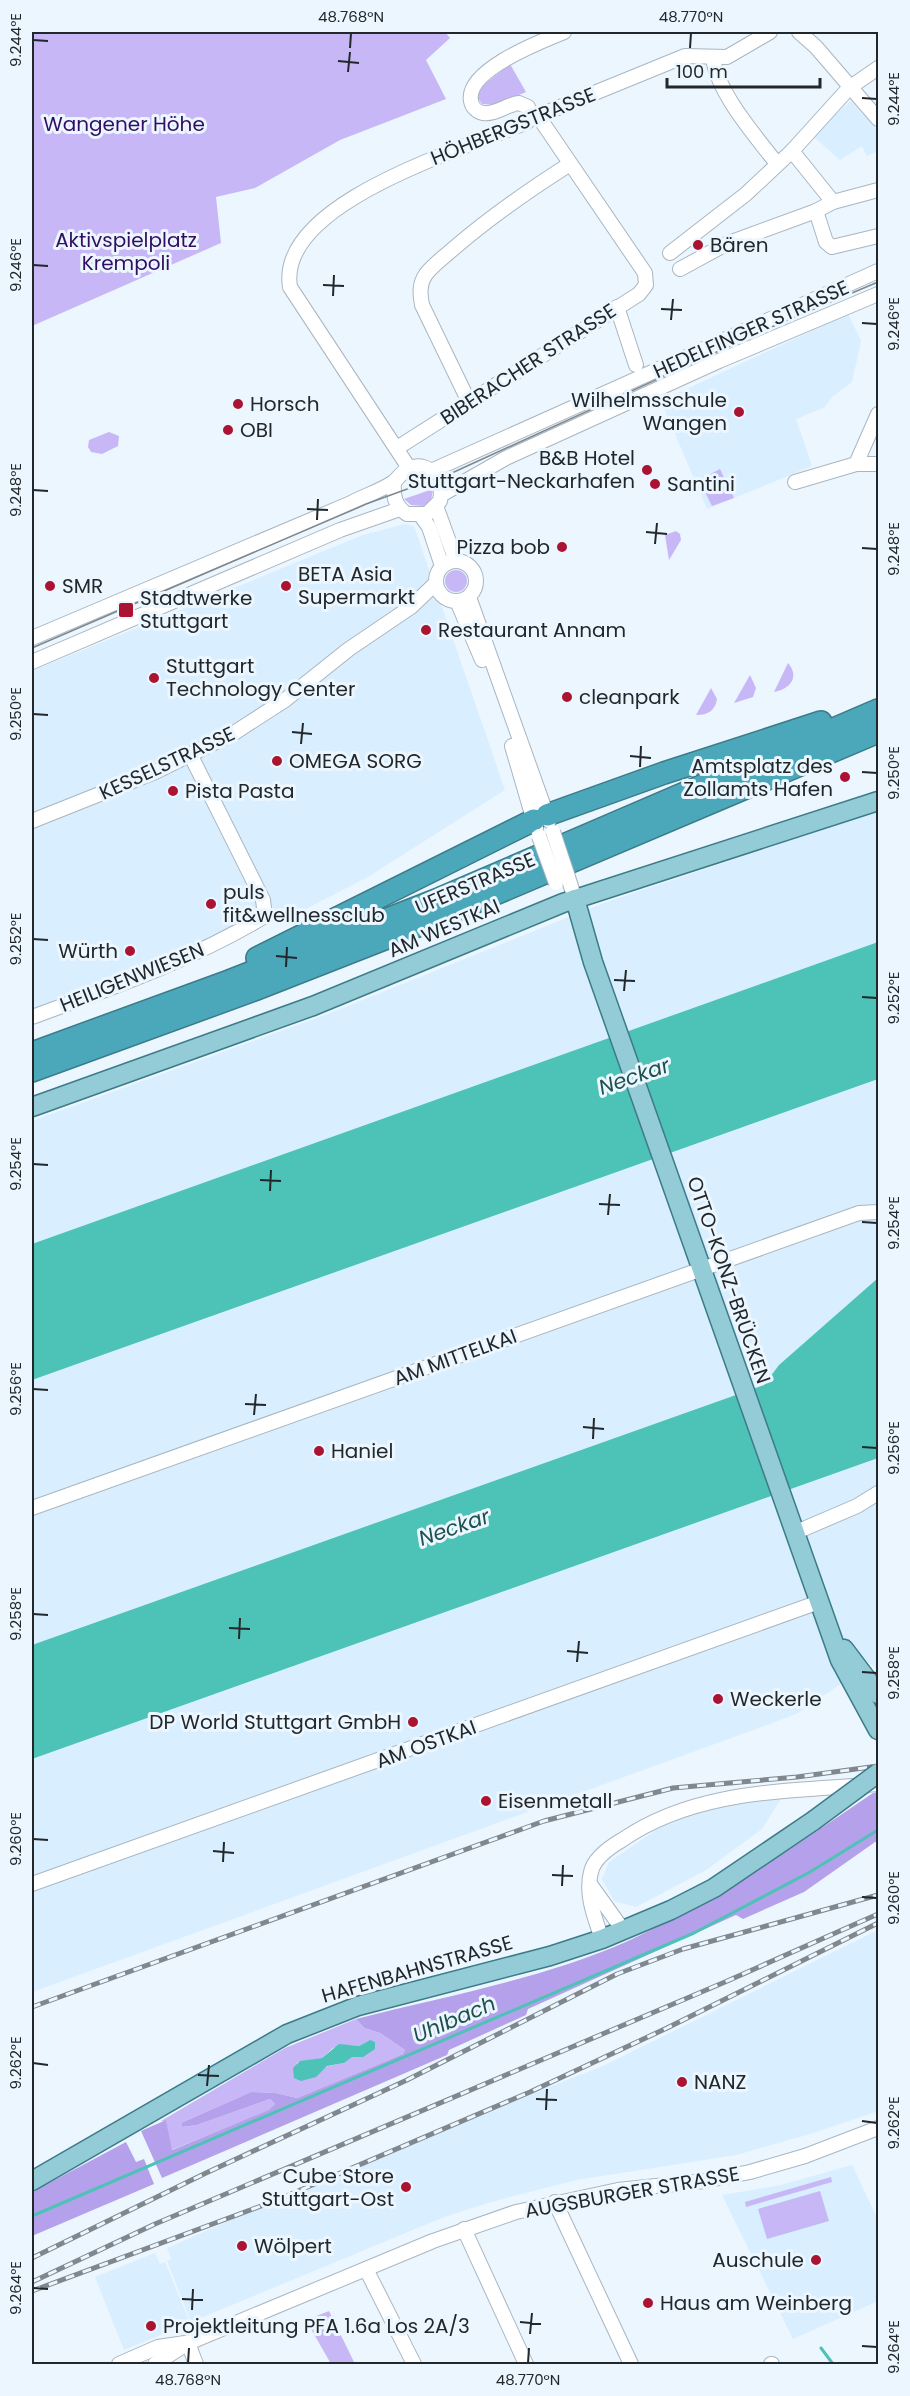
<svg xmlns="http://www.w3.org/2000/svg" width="910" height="2396" font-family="Poppins,sans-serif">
  <rect width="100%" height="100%" fill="#ebf6ff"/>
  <g fill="#d9eefe">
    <path d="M851 101 878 131V151L867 156 862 146 840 160 812 135Z"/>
    <path d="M848 314 861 341 852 382 832 397 825 407 796 419 812 466 707 509 661 401Z"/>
    <path d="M405 524 414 526 505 790 366 878 288 918 248 922 117 980 32 1011V671L363 535Z"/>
    <path d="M878 811V942L32 1244V1121L328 1014 604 903Z"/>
    <path d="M878 1079V1278L779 1365 764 1385 32 1645V1380Z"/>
    <path d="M878 1458V1670L867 1661 839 1685 798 1713 767 1725 32 1992V1759Z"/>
    <path d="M782 1797 762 1829 706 1870 636 1907 614 1901 602 1879 609 1862 662 1826 713 1806Z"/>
    <path d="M878 1930V2111L810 2134 736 2155 576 2180 491 2202 444 2217 191 2322 167 2261 171 2259 167 2248 423 2136 603 2066Z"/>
    <path d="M852 2165 878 2220V2301L793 2339 722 2195 781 2185Z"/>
    <path d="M155 2253 160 2264 165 2262 190 2323 124 2350 95 2277Z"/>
  </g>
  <g fill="#c7b7f6" fill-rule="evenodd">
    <path d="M32 32H445L450 38 426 60 446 99 340 140 255 188 216 197 221 243 32 326Z"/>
    <path d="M510 64 526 92 495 105 482 104 477 97 478 89Z"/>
    <path d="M109 432 119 436 118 446 102 454 91 452 88 447 89 440Z"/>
    <path d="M720 469 734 498 712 506 699 480Z"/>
    <path d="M433 489 431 501 423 506 411 505 404 499Z"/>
    <path d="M676 531 680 534 681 540 669 560 665 535Z"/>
    <circle cx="456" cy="581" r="11"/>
    <path d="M788 663C800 677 790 689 774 692Z"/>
    <path d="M750 675 756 688 753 697 734 703Z"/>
    <path d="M711 688 717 699C715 711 708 715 696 715Z"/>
    <path d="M356 2019 364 2028 380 2033 405 2050 403 2054 297 2098 276 2093 251 2092 181 2123 182 2127 197 2125 270 2099 275 2104 270 2110 171 2150 166 2121H161L285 2048ZM370 2040 344 2063 328 2066 319 2071 296 2063 322 2058 333 2048 345 2045 359 2046Z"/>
    <path d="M831 2177 832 2182 746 2207 745 2202Z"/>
    <path d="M820 2191 829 2221 767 2239 758 2209Z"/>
    <path d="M329 2311 355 2364H331L306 2320Z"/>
  </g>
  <g fill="#b5a1eb">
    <path d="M878 1792V1840L804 1892 743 1919 736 1915 528 2009 526 2015 449 2050 447 2055 162 2178 141 2131 166 2120 172 2150 269 2110 275 2104 270 2099 197 2125 182 2127 181 2123 251 2092 276 2093 297 2098 403 2054 405 2050 380 2033 364 2028 356 2019C446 1996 542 1979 628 1941 716 1901 794 1847 873 1793Z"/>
    <path d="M126 2142 136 2162 144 2159 154 2184 32 2236V2192Z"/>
  </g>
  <g fill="#4dc2b6">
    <path d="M878 942V1079L32 1380V1244Z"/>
    <path d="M878 1278V1458L32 1759V1645L764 1385 779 1365Z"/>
    <path d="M370 2040 375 2042V2049L363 2057H352L344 2063 327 2066 316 2077 301 2081 294 2078 293 2068 300 2061 322 2058 339 2044 359 2046Z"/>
  </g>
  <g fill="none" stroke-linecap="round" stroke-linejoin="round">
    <g stroke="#4dc2b6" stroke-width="3">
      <path d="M32 2216 694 1933 810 1872 878 1830"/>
      <path d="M821 2348 833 2364"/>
    </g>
    <defs>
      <g id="minor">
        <path d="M799 32 816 47 878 119"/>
        <path d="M713 58C718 94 755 135 777 164"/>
        <path d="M531 115 528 107 519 103C508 104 495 115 483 113 477 112 472 107 471 101 465 70 542 41 564 32"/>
        <path d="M792 151 833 202"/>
        <path d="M816 211 826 242 832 247 878 236"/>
        <path d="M670 253 746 194 792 151 849 88 878 68"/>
        <path d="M680 269 726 244 816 211 833 202 878 190"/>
        <path d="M617 307 636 365"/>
        <path d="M469 402 422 305C420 294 419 284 426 274 434 264 444 257 453 249 490 217 529 190 570 164"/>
        <path d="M397 448 639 294 646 285 645 273 538 116"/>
        <path d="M856 464H878"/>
        <path d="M409 468 290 287C276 202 468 148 527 122L531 115 538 116 685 56 727 57 770 32"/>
        <path d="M431 471 878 271"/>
        <path d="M795 482 856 464 878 414"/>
        <path d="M441 495 506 458 719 361 878 294"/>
        <path d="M436 506 456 561"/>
        <path d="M421 516 429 527 442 566"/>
        <circle cx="456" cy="581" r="20"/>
        <path d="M469 597 549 821"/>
        <path d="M457 601 482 660"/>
        <path d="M32 638 351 503C364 496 380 491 392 483 399 479 401 471 410 468 431 460 444 483 440 501L427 514H407C395 506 393 497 394 482"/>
        <path d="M32 662 340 530 400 509"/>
        <path d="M512 746 536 828"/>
        <path d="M32 821 155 772 234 733 285 700 349 649 411 607 436 583"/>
        <path d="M568 877 575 899"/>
        <path d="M32 1017C111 988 192 960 265 916L263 900 191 756"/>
        <path d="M32 1508 859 1213 878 1212"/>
        <path d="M794 1533 857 1506 878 1493"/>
        <path d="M32 1884 819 1602"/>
        <path d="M590 1884 623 1930"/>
        <path d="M602 1939C595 1918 585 1895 591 1872 594 1858 610 1847 622 1840 698 1788 790 1792 878 1784"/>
        <path d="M555 2202 631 2364"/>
        <path d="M464 2229 526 2364"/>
        <path d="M366 2269 414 2364"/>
        <path d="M188 2343 196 2364"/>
        <path d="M119 2364 158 2347 185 2343"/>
        <path d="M155 2364 188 2343 433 2241 516 2212 618 2190 704 2181 750 2172 805 2156 878 2128"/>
        <path d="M771 2364H772"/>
      </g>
      <g id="major">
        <path d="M575 899 593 962 840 1660 878 1730"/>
        <path d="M32 1107 313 1006 563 903 878 801"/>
        <path d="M844 1649 878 1694"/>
        <path d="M32 2181 287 2034 358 2006 550 1956 602 1939 671 1910 714 1888 813 1821"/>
      </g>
      <g id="highway">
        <path d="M547 815 664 773 821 722"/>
        <path d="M257 958 534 820"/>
        <path d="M32 1053 229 981 436 900 878 710"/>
        <path d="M32 1071 254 990 443 916 878 732"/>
      </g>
    </defs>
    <use href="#minor" stroke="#a9b6c0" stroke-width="16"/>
    <use href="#major" stroke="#3c7b88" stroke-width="21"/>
    <use href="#highway" stroke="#3c7b88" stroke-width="24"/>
    <use href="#minor" stroke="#fff" stroke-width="14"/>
    <use href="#major" stroke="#93cbd6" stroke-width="18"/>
    <use href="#highway" stroke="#4ba8bb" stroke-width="21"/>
    <path stroke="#80888e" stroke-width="1.5" d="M32 648 366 504 454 472 776 325 878 282"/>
    <defs>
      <g id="rail">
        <path d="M32 2007 544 1821 673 1788 797 1777 878 1766"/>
        <path d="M32 2258 206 2173 407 2080 617 1974 683 1949 878 1895"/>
        <path d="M32 2282 155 2224 725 1982 878 1914"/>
        <path d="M32 2291 277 2200 530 2092 667 2028 878 1923"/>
      </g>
    </defs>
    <use href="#rail" stroke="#80888e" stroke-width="5"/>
    <use href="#rail" stroke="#ebf6ff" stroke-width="3" stroke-dasharray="9" stroke-linecap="butt"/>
    <defs>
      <g id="minor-bridge">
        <path d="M553 832 568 877"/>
        <path d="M539 836 556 883"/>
      </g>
      <path id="major-bridge" d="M813 1821 878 1773"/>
    </defs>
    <use href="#minor-bridge" stroke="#a9b6c0" stroke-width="16" stroke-linecap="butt"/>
    <use href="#major-bridge" stroke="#3c7b88" stroke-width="21" stroke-linecap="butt"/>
    <use href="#minor-bridge" stroke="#fff" stroke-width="14"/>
    <use href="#major-bridge" stroke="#93cbd6" stroke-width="18"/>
  </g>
  <path fill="none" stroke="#21272a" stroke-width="2" d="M33 40 48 41M350 48 351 33M690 48 691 33M338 61 359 63M348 72 350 52M862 98 877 99M33 265 48 266M323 285 344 286M333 296 334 275M661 309 682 310M671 320 673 299M862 323 877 324M33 490 48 491M307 509 328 510M317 520 318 499M646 532 667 534M655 544 657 523M862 548 877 549M33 714 48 715M292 732 312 734M301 744 303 723M630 756 651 758M640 767 641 746M862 772 877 773M33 939 48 940M276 956 297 958M286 967 287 947M614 980 635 981M624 991 626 970M862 997 877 998M33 1164 48 1165M260 1180 281 1181M270 1191 271 1170M599 1204 620 1205M608 1215 610 1194M862 1222 877 1223M33 1389 48 1390M245 1404 266 1405M254 1415 256 1394M583 1427 604 1429M593 1439 594 1418M862 1447 877 1448M33 1614 48 1615M229 1628 250 1629M239 1639 240 1618M567 1651 588 1653M577 1662 579 1641M862 1672 877 1673M33 1839 48 1840M213 1851 234 1853M223 1862 224 1842M552 1875 573 1876M562 1886 563 1865M862 1897 877 1898M33 2063 48 2065M198 2075 219 2076M207 2086 209 2065M536 2099 557 2100M546 2110 547 2089M862 2121 877 2123M33 2288 48 2289M182 2299 203 2300M192 2310 193 2289M520 2322 541 2324M530 2334 532 2313M862 2346 877 2347M188 2363 189 2348M528 2363 529 2348"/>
  <g fill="#aa1332" stroke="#ebf6ff" stroke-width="2">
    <circle cx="698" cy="245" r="6"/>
    <circle cx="238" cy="404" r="6"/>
    <circle cx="739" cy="412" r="6"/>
    <circle cx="228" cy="430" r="6"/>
    <circle cx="647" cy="470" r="6"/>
    <circle cx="655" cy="484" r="6"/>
    <circle cx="562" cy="547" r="6"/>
    <circle cx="50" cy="586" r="6"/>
    <circle cx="286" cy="586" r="6"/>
    <rect x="118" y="602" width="16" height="16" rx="3"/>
    <circle cx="426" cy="630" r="6"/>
    <circle cx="154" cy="678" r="6"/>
    <circle cx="567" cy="697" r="6"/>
    <circle cx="277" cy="761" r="6"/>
    <circle cx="845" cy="777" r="6"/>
    <circle cx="173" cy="791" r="6"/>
    <circle cx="211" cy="904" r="6"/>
    <circle cx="130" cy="951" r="6"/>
    <circle cx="319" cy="1451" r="6"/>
    <circle cx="718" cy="1699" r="6"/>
    <circle cx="413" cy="1722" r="6"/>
    <circle cx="486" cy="1801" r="6"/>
    <circle cx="682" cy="2082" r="6"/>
    <circle cx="406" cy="2187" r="6"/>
    <circle cx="242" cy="2246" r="6"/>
    <circle cx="816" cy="2260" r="6"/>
    <circle cx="648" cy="2303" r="6"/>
    <circle cx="151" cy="2326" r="6"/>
  </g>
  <g text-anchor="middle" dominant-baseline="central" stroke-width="6" stroke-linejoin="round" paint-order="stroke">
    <g font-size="20" fill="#330d63" stroke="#ebf6ff">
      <text x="124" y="124">Wangener Höhe</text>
      <text x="126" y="240">Aktivspielplatz<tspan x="126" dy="23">Krempoli</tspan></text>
    </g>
    <g font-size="20" fill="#21272a" stroke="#ebf6ff">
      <text transform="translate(513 126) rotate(-22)">HÖHBERGSTRASSE</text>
      <text transform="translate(751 329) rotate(-24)">HEDELFINGER STRASSE</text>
      <text transform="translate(528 364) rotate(-33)">BIBERACHER STRASSE</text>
      <text transform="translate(167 763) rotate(-25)">KESSELSTRASSE</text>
      <text transform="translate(475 883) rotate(-23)">UFERSTRASSE</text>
      <text transform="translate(444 928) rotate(-23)">AM WESTKAI</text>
      <text transform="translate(132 977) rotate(-22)">HEILIGENWIESEN</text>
      <text transform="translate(729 1280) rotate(71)">OTTO-KONZ-BRÜCKEN</text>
      <text transform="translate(455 1357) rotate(-20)">AM MITTELKAI</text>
      <text transform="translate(426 1744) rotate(-20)">AM OSTKAI</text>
      <text transform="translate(417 1969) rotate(-16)">HAFENBAHNSTRASSE</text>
      <text transform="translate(632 2192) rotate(-10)">AUGSBURGER STRASSE</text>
    </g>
    <g font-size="20" fill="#21272a" stroke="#ebf6ff" text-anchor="start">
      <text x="710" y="245">Bären</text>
      <text x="727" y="400" text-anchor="end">Wilhelmsschule<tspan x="727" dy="23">Wangen</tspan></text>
      <text x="250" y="404">Horsch</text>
      <text x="240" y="430">OBI</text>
      <text x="635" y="458" text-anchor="end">B&amp;B Hotel<tspan x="635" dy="23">Stuttgart-Neckarhafen</tspan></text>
      <text x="667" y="484">Santini</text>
      <text x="550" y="547" text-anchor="end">Pizza bob</text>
      <text x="298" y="574">BETA Asia<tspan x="298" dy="23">Supermarkt</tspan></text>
      <text x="62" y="586">SMR</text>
      <text x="140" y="598">Stadtwerke<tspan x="140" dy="23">Stuttgart</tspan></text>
      <text x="438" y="630">Restaurant Annam</text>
      <text x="166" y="666">Stuttgart<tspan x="166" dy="23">Technology Center</tspan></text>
      <text x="579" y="697">cleanpark</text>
      <text x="289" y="761">OMEGA SORG</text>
      <text x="833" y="766" text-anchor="end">Amtsplatz des<tspan x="833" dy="23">Zollamts Hafen</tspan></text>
      <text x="185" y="791">Pista Pasta</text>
      <text x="223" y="892">puls<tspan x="223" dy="23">fit&amp;wellnessclub</tspan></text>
      <text x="118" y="951" text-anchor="end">Würth</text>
      <text x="331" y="1451">Haniel</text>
      <text x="730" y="1699">Weckerle</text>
      <text x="401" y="1722" text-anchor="end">DP World Stuttgart GmbH</text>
      <text x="498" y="1801">Eisenmetall</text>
      <text x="694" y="2082">NANZ</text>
      <text x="394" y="2176" text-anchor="end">Cube Store<tspan x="394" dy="23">Stuttgart-Ost</tspan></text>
      <text x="254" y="2246">Wölpert</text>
      <text x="804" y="2260" text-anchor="end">Auschule</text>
      <text x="660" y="2303">Haus am Weinberg</text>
      <text x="163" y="2326">Projektleitung PFA 1.6a Los 2A/3</text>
    </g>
    <g font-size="21" font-style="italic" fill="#1f514c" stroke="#ebf6ff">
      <text transform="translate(634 1076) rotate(-19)">Neckar</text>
      <text transform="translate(454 1527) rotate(-19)">Neckar</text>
      <text transform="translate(454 2019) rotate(-23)">Uhlbach</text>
    </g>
  </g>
  <rect width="910" height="2396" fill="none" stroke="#ebf6ff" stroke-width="66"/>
  <path d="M667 78v9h153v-9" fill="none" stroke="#21272a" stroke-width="3"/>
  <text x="676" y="78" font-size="18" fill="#21272a" stroke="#ebf6ff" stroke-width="4.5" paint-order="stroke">100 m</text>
  <rect x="33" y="33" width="844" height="2330" fill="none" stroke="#21272a" stroke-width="2"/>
  <g font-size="15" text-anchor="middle" fill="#21272a">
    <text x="351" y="22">48.768°N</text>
    <text x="691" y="22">48.770°N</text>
    <text transform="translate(16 40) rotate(-90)" y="5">9.244°E</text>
    <text transform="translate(894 99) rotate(-90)" y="5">9.244°E</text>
    <text transform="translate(16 265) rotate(-90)" y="5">9.246°E</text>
    <text transform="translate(894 324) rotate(-90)" y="5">9.246°E</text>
    <text transform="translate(16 490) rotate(-90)" y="5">9.248°E</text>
    <text transform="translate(894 549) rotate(-90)" y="5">9.248°E</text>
    <text transform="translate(16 714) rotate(-90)" y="5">9.250°E</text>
    <text transform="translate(894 773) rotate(-90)" y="5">9.250°E</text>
    <text transform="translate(16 939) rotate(-90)" y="5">9.252°E</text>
    <text transform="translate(894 998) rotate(-90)" y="5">9.252°E</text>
    <text transform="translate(16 1164) rotate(-90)" y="5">9.254°E</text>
    <text transform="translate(894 1223) rotate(-90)" y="5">9.254°E</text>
    <text transform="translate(16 1389) rotate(-90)" y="5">9.256°E</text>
    <text transform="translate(894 1448) rotate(-90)" y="5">9.256°E</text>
    <text transform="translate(16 1614) rotate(-90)" y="5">9.258°E</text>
    <text transform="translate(894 1673) rotate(-90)" y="5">9.258°E</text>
    <text transform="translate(16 1839) rotate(-90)" y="5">9.260°E</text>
    <text transform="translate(894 1898) rotate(-90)" y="5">9.260°E</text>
    <text transform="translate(16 2063) rotate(-90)" y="5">9.262°E</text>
    <text transform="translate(894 2123) rotate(-90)" y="5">9.262°E</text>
    <text transform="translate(16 2288) rotate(-90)" y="5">9.264°E</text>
    <text transform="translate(894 2347) rotate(-90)" y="5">9.264°E</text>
    <text x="188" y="2385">48.768°N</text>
    <text x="528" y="2385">48.770°N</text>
  </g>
</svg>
